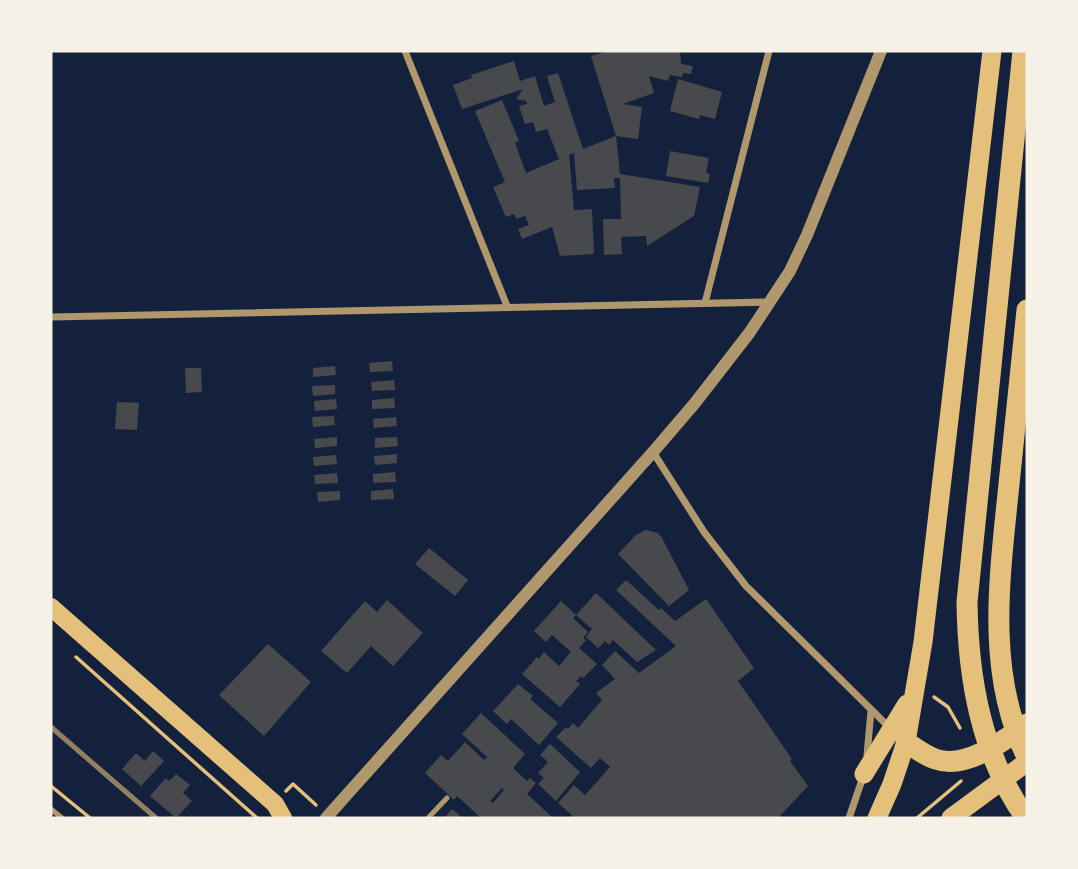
<svg xmlns="http://www.w3.org/2000/svg" width="1078" height="869" font-family="'DM Sans',sans-serif">
  <rect width="100%" height="100%" fill="#14213d"/>
  <g fill="#48494c" fill-rule="evenodd">
    <path d="M608 51H680L681 64 693 66 691 74 683 73 682 77 670 75 668 81 649 76 654 93 623 104 642 107 638 139 616 136 620 174 700 187 694 216 647 246 646 236 621 237 622 254 604 255 603 219H621L620 178H614L615 188 577 190 574 153 569 155 574 210 592 209 594 254 560 256 552 227 522 239 518 229 529 225 525 216 516 219 514 214 506 217 493 187 505 182 475 111 502 100 519 141 515 143 526 173 559 159 547 129 536 132 533 122 525 124 519 106 527 104 526 101 516 99 523 89 462 109 453 85 472 78 471 75 514 61 520 81 535 76 544 106 555 102 547 76 558 73 583 149 616 136 591 56Z"/>
    <path d="M678 79 722 92 715 119 700 115 699 119 670 111Z"/>
    <path d="M670 151 709 158 706 173 710 174 708 183 666 176Z"/>
    <path d="M392 361 393 371 370 372 369 363Z"/>
    <path d="M335 366 336 375 313 377V368Z"/>
    <path d="M185 368H201L202 392 186 393Z"/>
    <path d="M394 380 395 390 372 391 371 382Z"/>
    <path d="M335 385V394L313 396 312 386Z"/>
    <path d="M394 398 395 408 372 409V400Z"/>
    <path d="M336 399 337 409 315 411 314 401Z"/>
    <path d="M117 402 139 403 137 430 115 429Z"/>
    <path d="M334 416 335 425 313 427 312 417Z"/>
    <path d="M396 417 397 426 374 428 373 419Z"/>
    <path d="M337 437V446L315 448 314 439Z"/>
    <path d="M397 437 398 446 375 448V438Z"/>
    <path d="M397 454V463L375 465 374 456Z"/>
    <path d="M336 455 337 464 314 466 313 457Z"/>
    <path d="M395 472 396 482 373 483V474Z"/>
    <path d="M337 473 338 483 315 484 314 475Z"/>
    <path d="M393 489 394 499 371 500V491Z"/>
    <path d="M340 491V500L318 502 317 492Z"/>
    <path d="M646 530 658 533 662 538 689 590 669 606 618 554 636 535Z"/>
    <path d="M429 548 468 580 455 596 415 564Z"/>
    <path d="M626 580 659 610 661 608 675 621 706 599 754 668 738 681 792 759 790 761 808 786 778 818H575L558 803 574 785 585 795 610 767 600 758 591 768 556 737 566 727 568 729 573 723 578 728 602 700 596 693 615 679 602 665 615 651 639 673 676 646 616 590Z"/>
    <path d="M596 593 656 650 637 662 613 640 609 645 605 641 598 648 586 637 592 629 576 615Z"/>
    <path d="M387 600 423 633 393 666 371 646 347 673 321 651 365 601 377 612Z"/>
    <path d="M561 601 576 615 573 618 588 632 583 638 586 640 579 648 597 664 583 678 581 676 576 681 580 684 560 707 522 674 537 657 539 659 544 652 559 666 571 652 552 635 546 642 534 631Z"/>
    <path d="M268 644 311 682 264 736 219 695Z"/>
    <path d="M518 684 533 696 530 699 558 723 539 745 511 719 507 724 493 711Z"/>
    <path d="M481 713 525 754 513 768 527 781 530 778 536 783 527 794 553 818H481L457 796 454 800 425 773 441 755 448 761 465 742 484 760 487 757 462 734ZM502 788 504 790 493 803 490 801Z"/>
    <path d="M550 744 580 772 556 801 538 784 544 778 538 773 548 762 540 755Z"/>
    <path d="M153 751 164 761 141 786 122 769 136 753 145 761Z"/>
    <path d="M176 774 190 785 183 793 192 801 176 818 150 796 166 778 169 781Z"/>
    <path d="M452 809 463 818H444Z"/>
  </g>
  <g fill="none" stroke-linecap="round" stroke-linejoin="round">
    <g stroke="#e5c07b" stroke-width="3.5">
      <path d="M76 657 257 818"/>
      <path d="M934 697 948 707 960 728"/>
      <path d="M51 786 90 818"/>
      <path d="M286 791 293 784 316 805"/>
      <path d="M917 818 961 781"/>
    </g>
    <g stroke="#b1986c" stroke-width="5">
      <path d="M51 809 62 818"/>
      <path d="M428 818 447 798"/>
    </g>
    <g stroke="#b1986c" stroke-width="7">
      <path d="M405 51 507 306"/>
      <path d="M705 303 769 51"/>
      <path d="M51 317 770 302"/>
      <path d="M653 452 704 532 746 586 891 729"/>
      <path d="M867 755 871 711"/>
      <path d="M849 818 864 774"/>
    </g>
    <path stroke="#b1986c" stroke-width="12" d="M326 818 653 452 695 403 750 332 790 271 807 235 881 51"/>
    <path stroke="#e5c07b" stroke-width="18" d="M51 607 275 804 283 818"/>
    <g stroke="#e5c07b" stroke-width="19">
      <path d="M864 774 907 704"/>
      <path d="M877 818 892 784 906 742 923 642 992 51"/>
      <path d="M951 818 1027 762"/>
    </g>
    <g stroke="#e5c07b" stroke-width="21">
      <path d="M1023 51 967 602C968 678 981 755 1026 818"/>
      <path d="M1027 310C1021 368 1015 426 1009 484 1000 575 985 672 1027 757"/>
      <path d="M906 742C915 748 924 755 935 759 966 770 1003 741 1027 724"/>
    </g>
    <path stroke="#918062" stroke-width="5" d="M51 727 156 818"/>
  </g>
  <rect width="1078" height="869" fill="none" stroke="#f6f1e7" stroke-width="105"/>
</svg>
